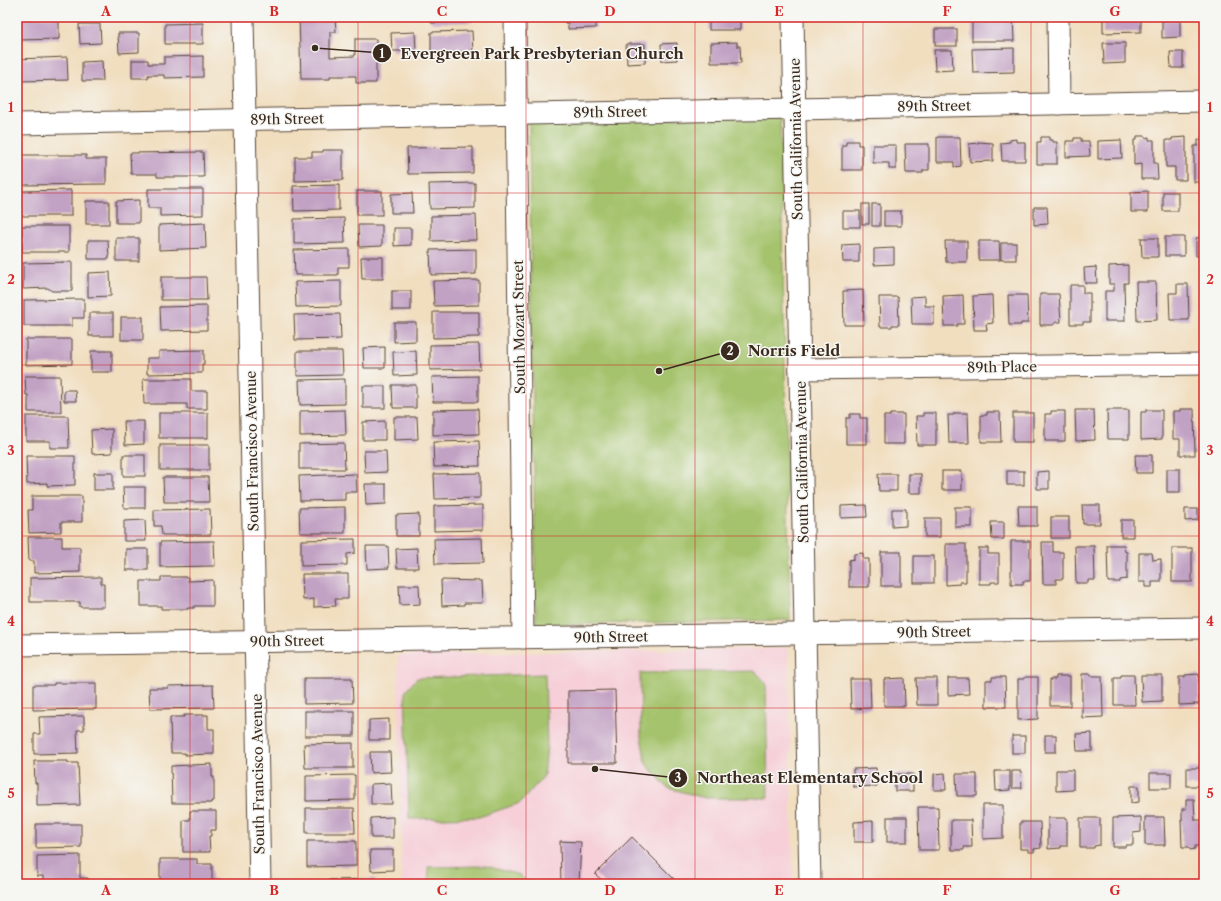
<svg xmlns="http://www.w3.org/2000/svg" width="1221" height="901" font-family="'Libre Caslon Text',serif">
  <rect width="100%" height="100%" fill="#f6f6f2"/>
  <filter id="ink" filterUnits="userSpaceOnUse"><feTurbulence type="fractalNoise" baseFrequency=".025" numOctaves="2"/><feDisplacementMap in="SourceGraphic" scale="8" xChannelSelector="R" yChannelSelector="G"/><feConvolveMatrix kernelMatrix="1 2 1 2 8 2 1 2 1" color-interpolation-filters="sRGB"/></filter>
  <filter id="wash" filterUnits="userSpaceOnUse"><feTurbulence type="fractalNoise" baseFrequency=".012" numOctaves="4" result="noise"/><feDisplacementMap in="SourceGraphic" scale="16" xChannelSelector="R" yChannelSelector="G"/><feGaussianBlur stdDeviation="0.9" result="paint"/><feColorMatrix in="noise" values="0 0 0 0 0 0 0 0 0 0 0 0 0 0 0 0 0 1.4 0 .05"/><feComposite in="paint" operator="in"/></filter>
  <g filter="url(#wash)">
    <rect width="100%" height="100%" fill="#f1debf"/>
    <path fill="#f6cfd8" d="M788 648 793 884H402L398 655Z"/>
    <g fill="#a4c36c" stroke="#707645">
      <path d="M780 117 790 620 536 625 529 121Z"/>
      <path d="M755 671 766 683 768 798H705L668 788 646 764 641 737 640 673Z"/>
      <path d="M545 674 547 746 544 776 520 803 479 817 409 819 405 692 417 678Z"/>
      <path d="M486 866 520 875 529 884H429L428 867Z"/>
    </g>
    <g id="blocks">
      <g fill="#c2a2c4">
        <path d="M59 17V39L19 40 18 18Z"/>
        <path d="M299 17H335L336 32H330V57L355 56V39H376V83H356V76H330V79H301Z"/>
        <path d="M430 17H472V22L431 23Z"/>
        <path d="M565 17H596V28L568 29V23H565Z"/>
        <rect x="662" y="17" width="17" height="3"/>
        <rect x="709" y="17" width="31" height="13"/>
        <path d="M972 17H1013L1014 41H972Z"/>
        <path d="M1103 17H1141V32L1103 33Z"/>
        <path d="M1162 20H1180V37L1162 38Z"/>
        <path d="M203 23V44H165V24Z"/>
        <path d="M79 24H100L101 43 80 44Z"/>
        <rect x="935" y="29" width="22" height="17"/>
        <path d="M472 31 473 52 431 53V32Z"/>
        <path d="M415 32 416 51H392L391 33Z"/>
        <path d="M118 33H139V52L119 53Z"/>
        <path d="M737 42V46H740L741 63H711V43Z"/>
        <path d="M677 43V60L662 61 661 44Z"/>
        <path d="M1103 43H1125V63L1104 64Z"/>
        <path d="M626 44H645V63L627 64Z"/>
        <path d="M1014 48V72L973 73 972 49Z"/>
        <path d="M934 50H952L953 70 935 71Z"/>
        <path d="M1170 52H1183V68H1171Z"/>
        <path d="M203 56V77L164 78V75H148V78H132V60H148V64H164V57Z"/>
        <path d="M67 57 68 80 19 81 18 59Z"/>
        <path d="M102 61 103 81H82V62Z"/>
        <path d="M1204 134V182H1194V146H1198V140H1202V135Z"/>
        <path d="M1137 136H1145V138L1149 137V140H1154V163H1157L1158 179H1141V164L1134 165V140H1137Z"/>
        <path d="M937 137H960L961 166 954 167V162H937Z"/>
        <path d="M1041 137H1049V140H1053V142H1057V164H1037V142H1041Z"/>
        <path d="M1186 137V180H1175V167H1166V140H1172V138Z"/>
        <path d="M1074 138H1081V141H1089L1090 156 1066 157V141H1074Z"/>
        <path d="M1016 139V142H1025V161H1002L1001 143 1010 142V140Z"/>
        <path d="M1121 140 1122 158 1098 159V141Z"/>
        <path d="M846 141H858V145H862V170H842V145H846Z"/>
        <path d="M978 142 993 143V161L970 162 969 144 978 143Z"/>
        <path d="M905 144H929V170H923V173H906Z"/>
        <path d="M873 145H896V169H889V163H873Z"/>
        <path d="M473 147V173L408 174 407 148Z"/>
        <path d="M323 150H343V180L295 181V157H312V152H323Z"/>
        <path d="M203 152 204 177H157V174H131L130 153Z"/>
        <path d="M20 155H86V159H106V184L20 185Z"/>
        <path d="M475 183V208L430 209 429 184Z"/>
        <path d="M339 185V210L294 211 293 186Z"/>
        <path d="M148 189H203V215L160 216V208H148Z"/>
        <path d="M71 190V216H21L20 191Z"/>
        <rect x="357" y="191" width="25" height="24"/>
        <path d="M1148 191V212H1131V192Z"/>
        <rect x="1163" y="192" width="15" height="19"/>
        <path d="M412 193 413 213H391V194Z"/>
        <path d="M139 200V223H116V201Z"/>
        <rect x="86" y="201" width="23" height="23"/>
        <rect x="862" y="204" width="7" height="20"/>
        <rect x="872" y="204" width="8" height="22"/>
        <path d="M1034 207H1047L1048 224 1034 225Z"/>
        <rect x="843" y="211" width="17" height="16"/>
        <rect x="884" y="211" width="17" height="15"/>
        <path d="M476 215 477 240 431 241V216Z"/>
        <path d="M344 218 345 243 294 244V219Z"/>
        <path d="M205 223 206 248 159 250V225Z"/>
        <path d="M358 225H382V246L359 247Z"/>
        <rect x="22" y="226" width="47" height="26"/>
        <path d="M394 228H411V245L394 246Z"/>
        <rect x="1165" y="237" width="19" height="19"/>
        <path d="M1204 237V256H1196V238Z"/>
        <rect x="116" y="238" width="23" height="23"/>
        <path d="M1141 238H1158V257H1142Z"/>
        <path d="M88 240H108L109 259H88Z"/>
        <path d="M945 241H967V262H946Z"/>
        <path d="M979 241H999L1000 260H979Z"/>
        <rect x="1001" y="243" width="15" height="17"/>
        <path d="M859 244V262H843L842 245Z"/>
        <path d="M894 248V264L874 265V249Z"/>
        <path d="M349 249V267H338V275H295L294 250Z"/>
        <path d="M476 249V274L431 275 430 250Z"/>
        <path d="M361 257H383V279H362Z"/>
        <path d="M72 262V291H52L48 288 23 289V263Z"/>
        <path d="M1128 265V283H1124L1125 321H1105V291H1114V284H1109V266Z"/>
        <path d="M1096 267 1097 283H1085L1084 268Z"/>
        <path d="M110 272 111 296 88 297V273Z"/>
        <path d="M161 277H206L207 300H161Z"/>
        <path d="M479 280V305L434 306 433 281Z"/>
        <path d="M341 281V306L296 307 295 282Z"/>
        <path d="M1136 282H1156L1157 320 1137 321Z"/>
        <path d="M1177 284H1188L1189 320H1170L1169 293H1177Z"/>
        <path d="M1070 285H1083V293H1090V322H1083V324H1070Z"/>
        <path d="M863 290 864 325H844L843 291Z"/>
        <rect x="392" y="291" width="19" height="19"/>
        <path d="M1040 294H1059L1061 322H1056L1053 325H1040Z"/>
        <path d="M963 295 964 324H957V326H944L943 296Z"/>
        <path d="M992 295 993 323 986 324 987 330H974L973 296Z"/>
        <path d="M1008 295H1027L1028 323H1021V325H1009Z"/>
        <path d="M925 296V306H934V324H912L911 297Z"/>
        <path d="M879 297H898L899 325H892V327H880Z"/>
        <path d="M84 299V318H72V326H24V300Z"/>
        <rect x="1201" y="301" width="3" height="19"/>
        <path d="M207 306V330L161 331 160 307Z"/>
        <path d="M433 312H479V337L433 338Z"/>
        <rect x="89" y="313" width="24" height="23"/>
        <path d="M340 314 341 339 295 340 294 315Z"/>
        <rect x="121" y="317" width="22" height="23"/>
        <path d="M394 322H416V341L394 342Z"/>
        <path d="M26 339H72V364L26 365Z"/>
        <path d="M479 344 480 369 430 370V345Z"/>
        <path d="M385 347V368H364L363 348Z"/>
        <path d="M204 350V364H202V373L147 374V358H159V351Z"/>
        <rect x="91" y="351" width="21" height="21"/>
        <path d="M297 351H342L343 375 297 376Z"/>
        <path d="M416 351 417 375 394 376 393 352Z"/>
        <path d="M25 376H60L61 412H28V395H26Z"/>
        <path d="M478 376V402H433L432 377Z"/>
        <path d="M143 379H191V391H207V409H187V404H144Z"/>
        <path d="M345 379V404L300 405 299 380Z"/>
        <path d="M392 385H416V408H393Z"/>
        <rect x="363" y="386" width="22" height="22"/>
        <path d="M64 390H75L76 401H64Z"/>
        <path d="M478 409 479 434 433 435V410Z"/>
        <path d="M1180 409H1194L1195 455H1180V439H1173V411H1180Z"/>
        <path d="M345 410 346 435 300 436V411Z"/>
        <path d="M1075 410H1094L1095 440 1076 441Z"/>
        <path d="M1107 410H1129V439H1108Z"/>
        <path d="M1146 410H1162V439L1141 440V412H1146Z"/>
        <path d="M1051 411H1065V441H1045V414H1051Z"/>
        <path d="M987 412H1000L1001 442H981V415H987Z"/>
        <rect x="159" y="413" width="49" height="25"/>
        <path d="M923 413H936V445H917L916 416H923Z"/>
        <path d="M954 413H968L969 443H949L948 415H954Z"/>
        <rect x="1013" y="413" width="20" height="29"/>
        <path d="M850 414H860V418H867V444H846V418H850Z"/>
        <path d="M890 414H904V444H884V416H890Z"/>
        <path d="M26 416H68L69 448H50V441H26Z"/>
        <path d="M394 417H417L418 439 394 440Z"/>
        <path d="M124 421H144V444L125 445Z"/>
        <path d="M385 421V440H363V422Z"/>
        <path d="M112 429V453L92 454 91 430Z"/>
        <path d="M479 441 480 466 434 467 433 442Z"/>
        <path d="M344 443 345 469H299V444Z"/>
        <rect x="160" y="445" width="49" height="25"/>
        <path d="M364 451H386L387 472 365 473Z"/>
        <rect x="123" y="455" width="22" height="21"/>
        <path d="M1135 455H1152V473H1136Z"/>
        <path d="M26 456H75V485L47 486V483L27 484Z"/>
        <rect x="1167" y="469" width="13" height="23"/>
        <rect x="1200" y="470" width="4" height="14"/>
        <rect x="942" y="471" width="20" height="19"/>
        <rect x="1007" y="471" width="17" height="14"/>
        <path d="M1049 471V489H1037V472Z"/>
        <rect x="94" y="473" width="19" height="17"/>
        <path d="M480 473V498L435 499 434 474Z"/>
        <path d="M356 474 357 492H345V500L300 501 299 476Z"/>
        <path d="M878 474H897V491H879Z"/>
        <rect x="909" y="474" width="12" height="19"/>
        <path d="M163 477H208L209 502H164Z"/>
        <path d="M365 484H386V504L366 505Z"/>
        <path d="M123 487H145V508H124Z"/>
        <path d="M32 496H82V522H61V532L29 533 28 510H32Z"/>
        <path d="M483 505V530L434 531V506Z"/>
        <path d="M866 505 867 517 841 518V506Z"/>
        <path d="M1082 505H1100V524H1083Z"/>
        <path d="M1018 506H1037V526H1019Z"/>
        <path d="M345 507V533H300L299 508Z"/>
        <rect x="955" y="507" width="17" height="20"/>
        <path d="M210 509 211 535H162L161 526H154V510Z"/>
        <path d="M892 509H906V526L892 527Z"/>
        <path d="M1185 509H1198V520L1185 521Z"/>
        <path d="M419 514V536H396V515Z"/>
        <rect x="1051" y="517" width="18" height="21"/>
        <rect x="925" y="518" width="15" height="19"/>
        <path d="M145 520 146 541H124V521Z"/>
        <rect x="1121" y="520" width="12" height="17"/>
        <path d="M991 522H1004V539H992Z"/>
        <path d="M28 537H62V547H80V572L34 573V561H29Z"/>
        <path d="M482 538 483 563 435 564 434 539Z"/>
        <path d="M355 539V553L347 554V565L301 566V540Z"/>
        <path d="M214 541 215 566 160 567V542Z"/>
        <path d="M1011 541H1030V581H1023V584H1011Z"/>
        <path d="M1042 542H1053V552H1063V579H1056V584H1043Z"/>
        <path d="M946 544H966V582H960V584L946 585Z"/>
        <path d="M1107 545H1124L1125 552H1127V579L1120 580V582H1108Z"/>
        <path d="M366 546H388L389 568 367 569Z"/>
        <path d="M1075 546H1094L1095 580H1088V583H1076Z"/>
        <path d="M417 548 418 568H397L396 549Z"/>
        <path d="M979 548H988V554H999V582H991V584H979Z"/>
        <rect x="1172" y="548" width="20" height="34"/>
        <rect x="126" y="549" width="22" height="21"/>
        <rect x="881" y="552" width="20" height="34"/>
        <path d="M863 553V559H869V587H849V560L854 559V554Z"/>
        <path d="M1139 553H1152L1153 560 1161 559V582H1152V587H1145V582H1139Z"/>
        <rect x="914" y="556" width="20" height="27"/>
        <path d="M302 574H348V599H335L336 606 314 607V599L303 600Z"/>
        <path d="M101 577V584H104V607H80V602H30V578Z"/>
        <path d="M161 577H188V581L213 580V606H194V608H188V609H161V606H141V581H161Z"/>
        <path d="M441 580 482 581 483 603H464V605L442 606Z"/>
        <path d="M399 585H419L420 604 400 605Z"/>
        <path d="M1082 674H1090V676H1102L1103 717 1082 718Z"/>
        <path d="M1199 674V704L1179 705V677H1185V675Z"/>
        <path d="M1121 675H1134L1135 705H1114V678H1121Z"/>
        <path d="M1141 675H1162V701L1142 702Z"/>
        <path d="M1056 676H1070V706H1050V679H1056Z"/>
        <path d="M992 677H1005L1006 707H986V680H992Z"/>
        <path d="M1025 677H1038V719L1018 720V679H1025Z"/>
        <path d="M304 678H352L353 703 304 704Z"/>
        <path d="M904 678 905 706H884V679Z"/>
        <path d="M916 678H937V705H917Z"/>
        <path d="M948 678H968L969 694 948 695Z"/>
        <path d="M850 679H870L871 708 851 709Z"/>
        <path d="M54 683H96V709L33 710V685H54Z"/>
        <path d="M213 685 214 708 150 709 149 688H168V686Z"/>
        <path d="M615 690 617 763H568V691Z"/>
        <rect x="305" y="711" width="49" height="25"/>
        <path d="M184 715H208V729H214V754L185 755V753H171L170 717H184Z"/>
        <path d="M84 716V730H77L78 753 34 754V734H40L39 717Z"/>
        <path d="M389 719V740H369V720Z"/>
        <path d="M1092 733V751H1077L1076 734Z"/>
        <rect x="1045" y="735" width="11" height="17"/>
        <rect x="1012" y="736" width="13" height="17"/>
        <path d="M353 743V768H305L304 744Z"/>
        <path d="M370 752H390L391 772 371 773Z"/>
        <path d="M34 761H68V763H78L80 805 37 806V783H35Z"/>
        <path d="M212 764V777H214V801H211V803H172L171 766Z"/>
        <path d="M876 768 877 786 853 787V769Z"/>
        <rect x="1187" y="768" width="16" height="18"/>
        <path d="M1056 770H1073V790L1056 791Z"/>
        <path d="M995 771H1010V790L996 791Z"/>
        <path d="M1012 771H1021L1022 788H1012Z"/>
        <path d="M945 773 946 790H934V774Z"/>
        <rect x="1150" y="773" width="21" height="15"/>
        <rect x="895" y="774" width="18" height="17"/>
        <path d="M956 774H977V796H957Z"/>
        <path d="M355 775V800L306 801V776Z"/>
        <path d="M391 783 392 804H371V784Z"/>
        <path d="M1131 786H1139V802L1131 803Z"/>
        <path d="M1186 799H1194L1195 820H1202V846H1195V849L1190 850 1189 847H1182L1181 820H1182V809H1186Z"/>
        <path d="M983 805H1003V838L983 839Z"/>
        <path d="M918 807H938L939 850H919Z"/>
        <path d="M306 808H354L355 833H306Z"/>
        <path d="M190 811H216V830H211V836H209L210 852H183V820H190Z"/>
        <path d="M393 817V838H371V818Z"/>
        <rect x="887" y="817" width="20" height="25"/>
        <path d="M1141 817V832L1133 833V845H1126V847H1113V818Z"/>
        <path d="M1145 817H1164L1165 845H1145Z"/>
        <path d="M1048 818H1067V846H1061V848L1048 849Z"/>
        <path d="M1080 818H1100V845L1094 846V848H1080Z"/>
        <path d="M951 820H971L972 847H964V850H951Z"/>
        <path d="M873 821V842H854V822Z"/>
        <path d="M1020 822H1040L1041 848 1034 849V852H1028V849H1020Z"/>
        <path d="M36 824H81V847L36 848Z"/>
        <path d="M632 837 679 884H606L595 874Z"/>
        <path d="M307 841H356V866L307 867Z"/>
        <path d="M560 841 581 842 579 884H561Z"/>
        <path d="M370 850H393V870L371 871Z"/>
        <path d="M80 855V878H88V884H43V876H37V856Z"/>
        <path d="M160 859H197V864H212V880H217V884H160Z"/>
        <path d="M375 879V884H329V880Z"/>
      </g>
    </g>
  </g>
  <g filter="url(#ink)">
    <use href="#blocks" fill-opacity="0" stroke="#564536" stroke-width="1"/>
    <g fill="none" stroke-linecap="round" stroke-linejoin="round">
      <defs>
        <g id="minor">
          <path d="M243 17 260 884"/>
          <path d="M515 17 523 638"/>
          <path d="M793 17 810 884"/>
          <path d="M1058 17 1059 104"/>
          <path d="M17 124 1204 101"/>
          <path d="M800 369 1204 364"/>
          <path d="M17 645 1204 628"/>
        </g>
      </defs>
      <use href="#minor" stroke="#564536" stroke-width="23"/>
      <use href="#minor" stroke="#fff" stroke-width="21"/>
    </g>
  </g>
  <path fill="none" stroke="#d62828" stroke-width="1" stroke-opacity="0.55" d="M190 17V884M358 17V884M526 17V884M695 17V884M863 17V884M1031 17V884M17 193H1204M17 365H1204M17 536H1204M17 708H1204"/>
  <g text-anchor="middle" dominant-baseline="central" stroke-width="3" stroke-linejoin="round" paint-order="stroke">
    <g font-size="14" fill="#3b2a1e" stroke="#f6f6f2">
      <text transform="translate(934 106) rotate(-1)">89th Street</text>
      <text transform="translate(610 112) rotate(-1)">89th Street</text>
      <text transform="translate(287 119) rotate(-1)">89th Street</text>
      <text transform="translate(796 139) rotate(-91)">South California Avenue</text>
      <text transform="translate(519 327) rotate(-91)">South Mozart Street</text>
      <text transform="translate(1002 367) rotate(-1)">89th Place</text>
      <text transform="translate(252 451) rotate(-91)">South Francisco Avenue</text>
      <text transform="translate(802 462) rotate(-91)">South California Avenue</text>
      <text transform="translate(934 632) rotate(-1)">90th Street</text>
      <text transform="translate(611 637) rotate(-1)">90th Street</text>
      <text transform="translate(287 641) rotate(-1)">90th Street</text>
      <text transform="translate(258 774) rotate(-91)">South Francisco Avenue</text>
    </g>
  </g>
  <path fill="none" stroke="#3b2a1e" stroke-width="1.5" d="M315 48L382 53M659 371L730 351M595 769L678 778"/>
  <g fill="#3b2a1e" stroke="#f6f6f2" stroke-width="1.5">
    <circle cx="315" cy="48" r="4"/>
    <circle cx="659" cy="371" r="4"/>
    <circle cx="595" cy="769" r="4"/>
    <circle cx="382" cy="53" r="10"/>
    <circle cx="730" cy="351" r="10"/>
    <circle cx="678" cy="778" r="10"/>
  </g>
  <g font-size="12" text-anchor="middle" font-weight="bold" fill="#fff">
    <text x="382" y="58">1</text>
    <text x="730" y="355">2</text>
    <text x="678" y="782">3</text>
  </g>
  <g font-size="15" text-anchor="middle" font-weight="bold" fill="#3b2a1e" stroke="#f6f6f2" stroke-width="3" stroke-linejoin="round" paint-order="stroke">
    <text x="542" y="59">Evergreen Park Presbyterian Church</text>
    <text x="794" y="356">Norris Field</text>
    <text x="810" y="783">Northeast Elementary School</text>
  </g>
  <rect width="1221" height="901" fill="none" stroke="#f6f6f2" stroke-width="44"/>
  <rect x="22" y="22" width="1177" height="857" fill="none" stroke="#d62828" stroke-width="1.5"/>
  <g font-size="13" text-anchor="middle" font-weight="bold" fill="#d62828">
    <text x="106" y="16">A</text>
    <text x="274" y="16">B</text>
    <text x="442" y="16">C</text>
    <text x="610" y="16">D</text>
    <text x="779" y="16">E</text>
    <text x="947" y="16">F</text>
    <text x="1115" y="16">G</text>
    <text x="11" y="112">1</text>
    <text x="1210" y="112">1</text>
    <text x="11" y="284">2</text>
    <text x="1210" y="284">2</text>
    <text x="11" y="455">3</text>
    <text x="1210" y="455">3</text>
    <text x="11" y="626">4</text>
    <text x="1210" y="626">4</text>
    <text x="11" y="798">5</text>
    <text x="1210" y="798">5</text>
    <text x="106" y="895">A</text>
    <text x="274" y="895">B</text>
    <text x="442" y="895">C</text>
    <text x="610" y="895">D</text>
    <text x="779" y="895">E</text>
    <text x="947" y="895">F</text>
    <text x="1115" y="895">G</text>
  </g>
</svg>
